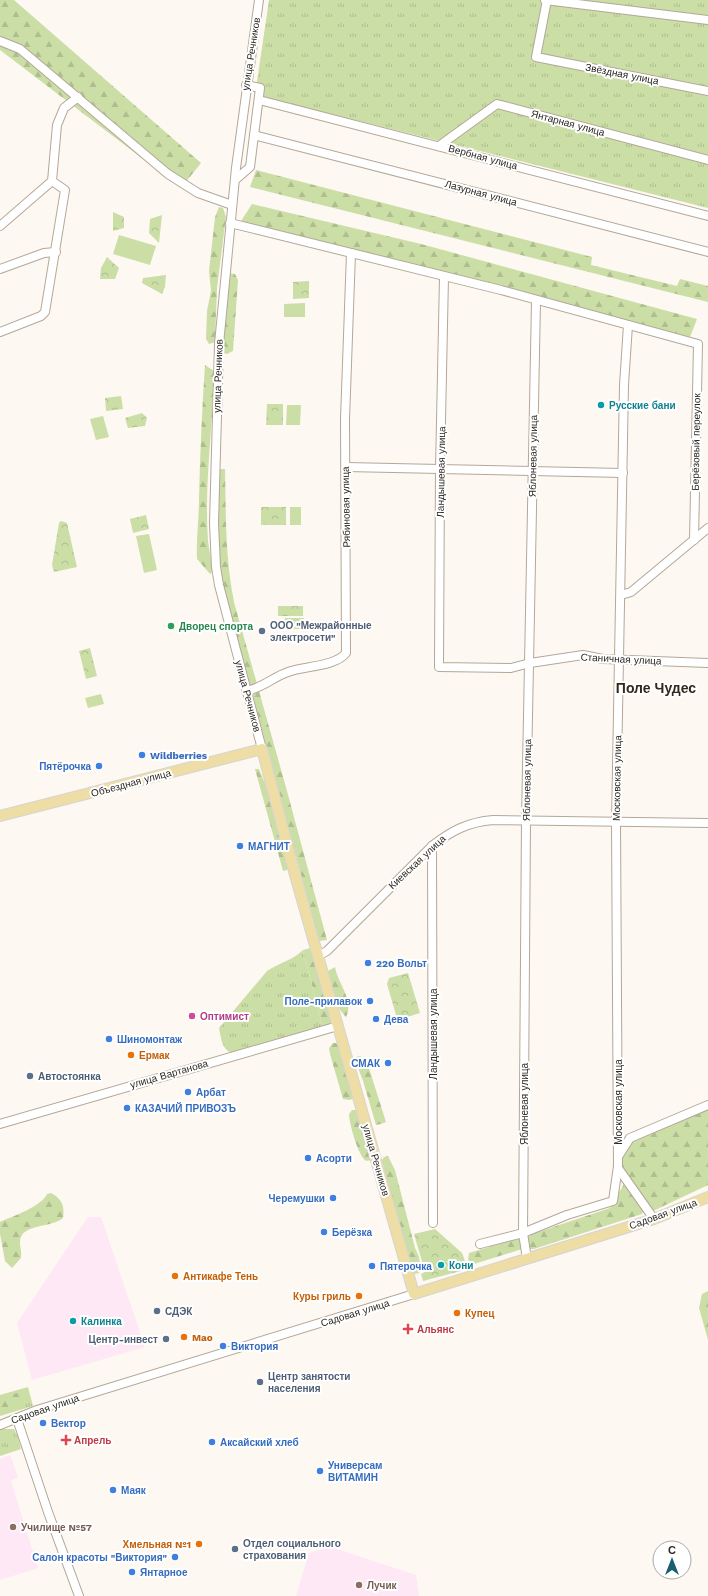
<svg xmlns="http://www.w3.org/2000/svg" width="708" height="1596" font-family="'Work Sans',sans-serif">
  <defs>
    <pattern id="grass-tufts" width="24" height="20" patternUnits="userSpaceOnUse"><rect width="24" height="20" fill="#cbdea6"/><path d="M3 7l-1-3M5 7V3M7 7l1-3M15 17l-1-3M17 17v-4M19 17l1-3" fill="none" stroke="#aebe8f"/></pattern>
    <pattern id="forest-firs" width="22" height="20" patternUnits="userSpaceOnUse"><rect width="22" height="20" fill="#cbdea6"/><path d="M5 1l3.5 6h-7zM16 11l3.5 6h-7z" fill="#aebe8f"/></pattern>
    <pattern id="park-crowns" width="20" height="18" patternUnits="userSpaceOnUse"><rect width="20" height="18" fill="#cbdea6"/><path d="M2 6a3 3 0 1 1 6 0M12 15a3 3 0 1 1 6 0" fill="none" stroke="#aebe8f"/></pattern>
  </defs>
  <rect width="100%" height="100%" fill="#fef8f2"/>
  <g fill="#fee8f6">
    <path d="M88 1217H101L145 1347 32 1380 17 1323Z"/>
    <path d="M10 1455 18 1477 11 1481 38 1568 0 1580V1459Z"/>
    <path d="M331 1547 416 1575 419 1596H296L309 1553Z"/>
  </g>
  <g fill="url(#grass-tufts)">
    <path d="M269 0H708V208L255 95Z"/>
    <path d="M303 950 323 1028 232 1053C222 1050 221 1038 219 1028L267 971C279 963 293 960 303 950Z"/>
    <path d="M28 1387 33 1406 0 1416V1395Z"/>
    <path d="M0 1429H14L18 1437 21 1449 0 1456Z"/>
  </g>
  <g fill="url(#forest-firs)">
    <path d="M0 0H14L201 163 181 188 0 50Z"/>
    <path d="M256 170 592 257 591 265 677 286 680 279 708 286V302L250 187Z"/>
    <path d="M252 204 421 244 697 319 690 337 562 303 278 232 241 221Z"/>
    <path d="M219 207 223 208 226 217 217 288 215 342 209 344 206 339 207 311 211 291 209 271 215 217Z"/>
    <path d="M229 273 235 274 238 280 233 351 227 354 223 353V349L227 275Z"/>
    <path d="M205 365 214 371C213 428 204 484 208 541 209 551 212 561 213 571L210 574 197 559C196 539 199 519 199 499 200 454 202 409 205 365Z"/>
    <path d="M221 469H225C226 515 225 556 234 602L287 791 327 940 319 941 263 734 239 656 222 586 216 523 217 470Z"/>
    <path d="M255 769H259L269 793 290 865 287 870 283 871Z"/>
    <path d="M314 947 335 1024 323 1028 303 950Z"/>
    <path d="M335 967C337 982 355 1001 346 1017 335 1007 329 987 328 971Z"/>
    <path d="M333 1043H336L339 1046 354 1098 350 1100 343 1099 330 1054 329 1048Z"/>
    <path d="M360 1056 365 1060 369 1068 386 1122 381 1124 376 1125 363 1081 355 1060 356 1057Z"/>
    <path d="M708 1109V1185L653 1211 621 1165C622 1157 623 1152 629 1146 641 1133 690 1116 708 1109Z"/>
    <path d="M352 1110H356L371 1160 366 1161C358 1156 349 1123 349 1114Z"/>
    <path d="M388 1156 395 1170 415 1248C420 1257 421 1263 419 1273L415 1274 412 1272 382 1167V1160L384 1157Z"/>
    <path d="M624 1184 645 1209 642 1214 534 1249H527V1238L532 1234 610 1208Z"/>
    <path d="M51 1193C62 1199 65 1206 63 1218 53 1228 20 1223 20 1242 20 1248 22 1252 21 1258L12 1268 5 1261 0 1234V1222C13 1216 41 1207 47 1194Z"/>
    <path d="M518 1238 521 1243 522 1249 474 1264 468 1260 469 1253Z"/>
    <path d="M708 1291V1340L699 1308 702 1294Z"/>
    <path d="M17 1393 25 1394 29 1398 21 1403 0 1410V1398Z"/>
  </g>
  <g fill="url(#park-crowns)">
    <path d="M113 212 124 217V228L113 231Z"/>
    <path d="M162 215 159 243 149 233 150 219Z"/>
    <path d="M107 257 119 268 115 279H100L101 268Z"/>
    <path d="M166 275 165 287 162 294 142 283 143 278Z"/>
    <path d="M309 281V298L293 299V282Z"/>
    <path d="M121 396 123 409 106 411 105 398Z"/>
    <path d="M267 404H283V425H266Z"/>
    <path d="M142 413 147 418 145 426 128 428 125 418Z"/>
    <rect x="261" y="507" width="25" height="18"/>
    <path d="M146 515 149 529 133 533 130 519Z"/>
    <path d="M61 521 67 523 77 567 54 572 52 565 59 523Z"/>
    <rect x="278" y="606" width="25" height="10"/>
    <path d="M90 648 97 676 86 679 79 651Z"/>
    <path d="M408 973 420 1013 401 1019 396 1015 387 984 389 978Z"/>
    <path d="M435 1229 462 1253 468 1269 423 1281 421 1274 425 1272 414 1234Z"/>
  </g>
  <g fill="#cbdea6">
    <path d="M119 235 156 246 150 265 113 254Z"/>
    <path d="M305 303V317H284V304Z"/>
    <path d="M287 405H301L300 425H286Z"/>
    <path d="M103 416 109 437 96 440 90 419Z"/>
    <rect x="290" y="507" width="11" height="18"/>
    <path d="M149 534 157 570 144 573 136 536Z"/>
    <rect x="285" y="618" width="19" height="11"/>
    <path d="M101 694 104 704 88 708 85 698Z"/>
  </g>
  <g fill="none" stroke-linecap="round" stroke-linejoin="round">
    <defs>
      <g id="minor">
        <path d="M259 0 236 168 219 344 214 523 216 567 219 585 262 749"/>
        <path d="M545 0 708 20"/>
        <path d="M547 0 536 57 708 91"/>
        <path d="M0 41 20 49 168 174 198 193 232 205"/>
        <path d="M259 100 708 216"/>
        <path d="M254 135 708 252"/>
        <path d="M439 146 497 104 708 160"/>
        <path d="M235 180 250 167 260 88 246 85"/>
        <path d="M230 223 501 290 698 344 694 540"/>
        <path d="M0 226 52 181 57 125 64 108 78 97"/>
        <path d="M0 269 44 253 56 252"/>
        <path d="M444 277 440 469 439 667 511 668 530 663 583 655 603 659 708 663"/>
        <path d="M628 325 624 385 616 822 618 1168 654 1219"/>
        <path d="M0 332 41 316 45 312 65 190 52 181"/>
        <path d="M346 467 623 473"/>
        <path d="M621 595 631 592 708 528"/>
        <path d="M246 691C263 688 273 677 288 672 303 666 335 667 346 653L345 419 351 253"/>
        <path d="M432 846 433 1223"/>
        <path d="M318 956 327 951 432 846C451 831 468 822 493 820L708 823"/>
        <path d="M0 1124 338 1026"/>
        <path d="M619 1155 630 1138 708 1105"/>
        <path d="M480 1244 523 1233 567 1215 613 1201 618 1166"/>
        <path d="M527 1259 523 1233 526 820 536 301"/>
        <path d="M17 1419 48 1512 79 1596"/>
        <path d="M0 1425 37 1410 414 1294"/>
      </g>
      <path id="major" d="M0 816 262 749 295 875 414 1294 654 1219 708 1197"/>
    </defs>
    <use href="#minor" stroke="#b5a798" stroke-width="10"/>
    <use href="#major" stroke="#d5d4d3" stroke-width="12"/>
    <use href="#minor" stroke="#fff" stroke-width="8"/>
    <use href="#major" stroke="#efdda6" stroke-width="10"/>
  </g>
  <g fill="#0f9aa8" stroke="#fff" stroke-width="1.5">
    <circle cx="601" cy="405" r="4"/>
    <circle cx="441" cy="1265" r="4"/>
    <circle cx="73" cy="1321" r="4"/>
  </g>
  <circle fill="#2e9e5b" stroke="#fff" stroke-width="1.5" cx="171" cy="626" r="4"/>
  <g fill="#5c6f8a" stroke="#fff" stroke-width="1.5">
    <circle cx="262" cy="631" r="4"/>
    <circle cx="30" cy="1076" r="4"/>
    <circle cx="157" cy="1311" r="4"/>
    <circle cx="166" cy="1339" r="4"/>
    <circle cx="260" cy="1382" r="4"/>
    <circle cx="235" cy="1549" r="4"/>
  </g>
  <g fill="#3f7fe0" stroke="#fff" stroke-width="1.5">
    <circle cx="142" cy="755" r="4"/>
    <circle cx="99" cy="766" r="4"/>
    <circle cx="240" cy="846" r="4"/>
    <circle cx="368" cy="963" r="4"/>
    <circle cx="370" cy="1001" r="4"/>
    <circle cx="376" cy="1019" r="4"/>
    <circle cx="109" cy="1039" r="4"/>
    <circle cx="388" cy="1063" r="4"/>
    <circle cx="188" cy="1092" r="4"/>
    <circle cx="127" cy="1108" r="4"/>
    <circle cx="308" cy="1158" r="4"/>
    <circle cx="333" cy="1198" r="4"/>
    <circle cx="324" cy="1232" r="4"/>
    <circle cx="372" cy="1266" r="4"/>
    <circle cx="223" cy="1346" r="4"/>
    <circle cx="43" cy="1423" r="4"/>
    <circle cx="212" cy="1442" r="4"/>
    <circle cx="320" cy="1471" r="4"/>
    <circle cx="113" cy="1490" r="4"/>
    <circle cx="175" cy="1557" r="4"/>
    <circle cx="132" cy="1572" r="4"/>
  </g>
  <circle fill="#d1479c" stroke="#fff" stroke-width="1.5" cx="192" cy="1016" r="4"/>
  <g fill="#e8710a" stroke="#fff" stroke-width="1.5">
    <circle cx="131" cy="1055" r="4"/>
    <circle cx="175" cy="1276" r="4"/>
    <circle cx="359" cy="1296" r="4"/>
    <circle cx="457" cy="1313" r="4"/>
    <circle cx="184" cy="1337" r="4"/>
    <circle cx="199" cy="1544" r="4"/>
  </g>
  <g fill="#e0444e" stroke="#fff" stroke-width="1.5">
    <path d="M406 1323h4v4h4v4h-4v4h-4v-4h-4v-4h4z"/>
    <path d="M64 1434h4v4h4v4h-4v4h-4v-4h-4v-4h4z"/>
  </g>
  <g fill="#8d6e63" stroke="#fff" stroke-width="1.5">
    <circle cx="13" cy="1527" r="4"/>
    <circle cx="359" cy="1585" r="4"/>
  </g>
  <g text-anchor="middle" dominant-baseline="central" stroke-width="4" stroke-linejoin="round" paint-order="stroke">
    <g font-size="10" fill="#2c2721" stroke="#fff">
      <text transform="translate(251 54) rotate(-81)">улица Речников</text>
      <text transform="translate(622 74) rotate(11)">Звёздная улица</text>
      <text transform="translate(568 123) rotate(15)">Янтарная улица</text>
      <text transform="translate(483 157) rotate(15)">Вербная улица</text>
      <text transform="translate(481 193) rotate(15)">Лазурная улица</text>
      <text transform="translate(218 376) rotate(-88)">улица Речников</text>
      <text transform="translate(696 442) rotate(-89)">Берёзовый переулок</text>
      <text transform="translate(533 456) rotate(-89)">Яблоневая улица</text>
      <text transform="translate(441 472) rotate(-89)">Ландышевая улица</text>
      <text transform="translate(346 507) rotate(-91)">Рябиновая улица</text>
      <text transform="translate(621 659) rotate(3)">Станичная улица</text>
      <text transform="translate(248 696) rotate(75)">улица Речников</text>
      <text transform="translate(617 778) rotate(-89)">Московская улица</text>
      <text transform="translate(527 780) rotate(-89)">Яблоневая улица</text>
      <text transform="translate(131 783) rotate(-15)">Объездная улица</text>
      <text transform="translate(417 862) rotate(-43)">Киевская улица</text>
      <text transform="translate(433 1034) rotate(-90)">Ландышевая улица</text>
      <text transform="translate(169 1074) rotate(-16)">улица Вартанова</text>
      <text transform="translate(618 1102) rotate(-90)">Московская улица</text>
      <text transform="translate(524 1104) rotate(-90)">Яблоневая улица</text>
      <text transform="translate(376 1160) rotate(74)">улица Речников</text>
      <text transform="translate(663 1214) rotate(-20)">Садовая улица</text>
      <text transform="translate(355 1313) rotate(-17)">Садовая улица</text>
      <text transform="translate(45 1409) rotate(-19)">Садовая улица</text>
    </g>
    <g font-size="10" font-weight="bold" fill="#0d838f" stroke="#fff" text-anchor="start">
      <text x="609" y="405">Русские бани</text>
      <text x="449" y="1265">Кони</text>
      <text x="81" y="1321">Калинка</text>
    </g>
    <g font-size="10" font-weight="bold" fill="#4e5e75" stroke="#fff" text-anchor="start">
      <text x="270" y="625">ООО "Межрайонные<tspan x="270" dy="12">электросети"</tspan></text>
      <text x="38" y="1076">Автостоянка</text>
      <text x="165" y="1311">СДЭК</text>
      <text x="158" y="1339" text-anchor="end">Центр-инвест</text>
      <text x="268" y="1376">Центр занятости<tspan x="268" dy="12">населения</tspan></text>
      <text x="243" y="1543">Отдел социального<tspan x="243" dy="12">страхования</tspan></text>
    </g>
    <g font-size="10" font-weight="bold" fill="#27864d" stroke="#fff" text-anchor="start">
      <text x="179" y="626">Дворец спорта</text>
    </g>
    <g font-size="10" font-weight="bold" fill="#366cbe" stroke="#fff" text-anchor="start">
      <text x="150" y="755">Wildberries</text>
      <text x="91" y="766" text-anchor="end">Пятёрочка</text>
      <text x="248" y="846">МАГНИТ</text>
      <text x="376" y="963">220 Вольт</text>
      <text x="362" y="1001" text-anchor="end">Поле-прилавок</text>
      <text x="384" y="1019">Дева</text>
      <text x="117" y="1039">Шиномонтаж</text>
      <text x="380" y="1063" text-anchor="end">СМАК</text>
      <text x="196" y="1092">Арбат</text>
      <text x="135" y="1108">КАЗАЧИЙ ПРИВОЗЪ</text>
      <text x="316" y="1158">Асорти</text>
      <text x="325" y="1198" text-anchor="end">Черемушки</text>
      <text x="332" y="1232">Берёзка</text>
      <text x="380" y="1266">Пятерочка</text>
      <text x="231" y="1346">Виктория</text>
      <text x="51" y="1423">Вектор</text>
      <text x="220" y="1442">Аксайский хлеб</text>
      <text x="328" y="1465">Универсам<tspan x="328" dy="12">ВИТАМИН</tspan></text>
      <text x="121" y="1490">Маяк</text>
      <text x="167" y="1557" text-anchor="end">Салон красоты "Виктория"</text>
      <text x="140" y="1572">Янтарное</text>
    </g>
    <g font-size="10" font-weight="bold" fill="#b23c85" stroke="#fff" text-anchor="start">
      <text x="200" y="1016">Оптимист</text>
    </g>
    <g font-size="10" font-weight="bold" fill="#c56008" stroke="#fff" text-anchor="start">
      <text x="139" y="1055">Ермак</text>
      <text x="183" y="1276">Антикафе Тень</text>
      <text x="351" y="1296" text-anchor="end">Куры гриль</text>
      <text x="465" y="1313">Купец</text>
      <text x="192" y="1337">Mao</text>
      <text x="191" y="1544" text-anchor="end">Хмельная №1</text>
    </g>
    <g font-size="10" font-weight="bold" fill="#be3a42" stroke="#fff" text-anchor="start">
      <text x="417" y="1329">Альянс</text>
      <text x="74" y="1440">Апрель</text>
    </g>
    <g font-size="10" font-weight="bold" fill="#785e54" stroke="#fff" text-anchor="start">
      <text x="21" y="1527">Училище №57</text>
      <text x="367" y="1585">Лучик</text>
    </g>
    <g font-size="14" font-weight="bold" fill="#33281b" stroke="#fff">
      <text x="656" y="688">Поле Чудес</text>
    </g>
  </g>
  <g transform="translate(672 1560)"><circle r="19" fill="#ffffff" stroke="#aba9a6"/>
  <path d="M0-3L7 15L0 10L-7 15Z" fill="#195f70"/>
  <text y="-6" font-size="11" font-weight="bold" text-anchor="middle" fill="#2c2721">С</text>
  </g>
</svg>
